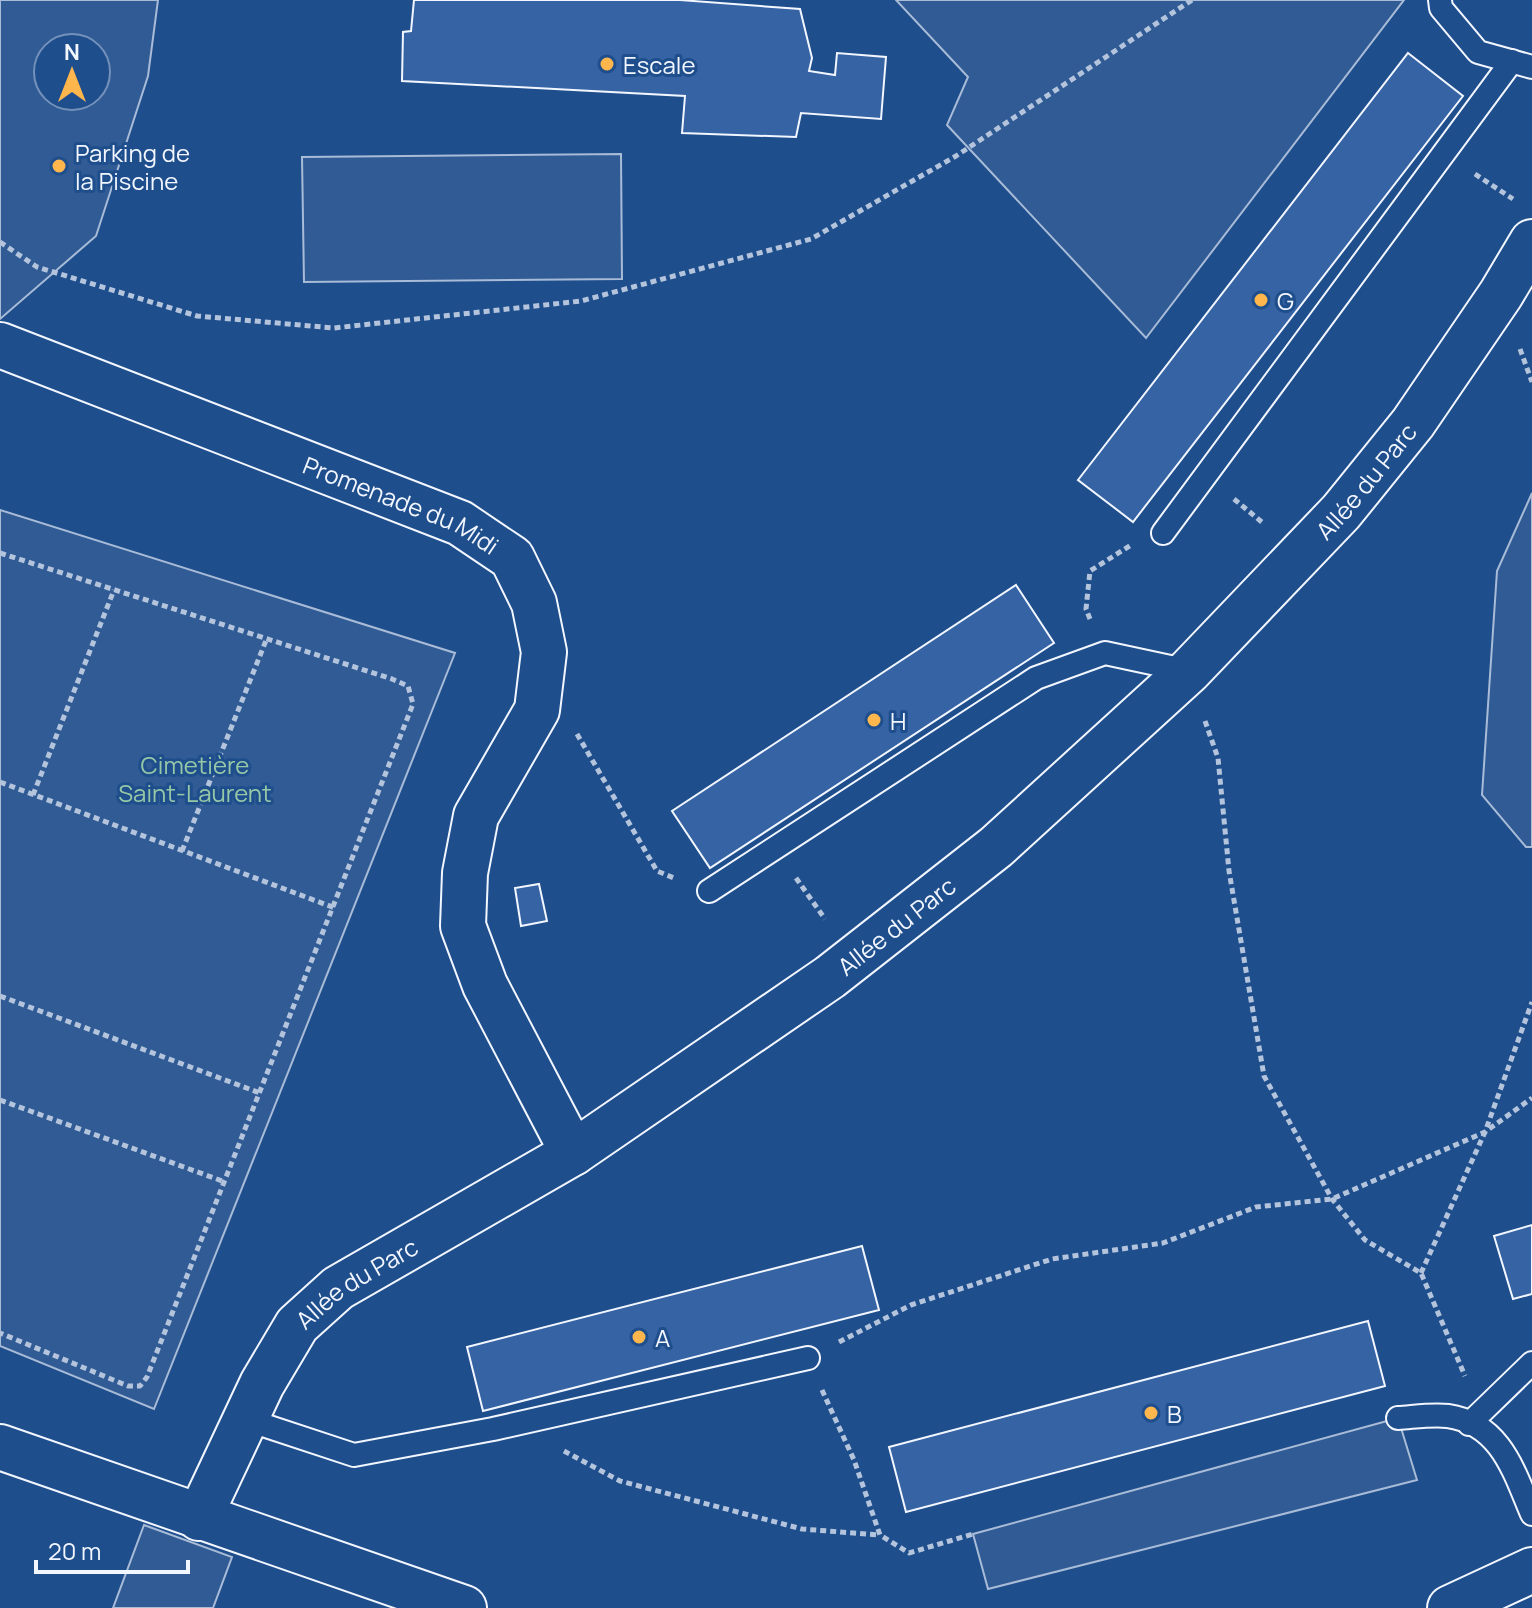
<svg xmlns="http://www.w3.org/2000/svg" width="1532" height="1608" font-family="Manrope,sans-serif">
  <rect width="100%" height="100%" fill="#1f4e8c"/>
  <g fill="#305b95" stroke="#a8bbd7" stroke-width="2" fill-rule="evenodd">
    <path d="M0 0H158L148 76 96 236 0 319ZM48 48H96V96H48Z"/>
    <path d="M896 0H1404L1146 338 947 125 968 77Z"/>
    <path d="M621 154 622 279 304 282 302 157Z"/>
    <path d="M1532 493V847H1526L1482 795 1497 571Z"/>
    <path d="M0 510 455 653 154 1409 0 1346Z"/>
    <path d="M1398 1418 1417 1480 988 1589 973 1534Z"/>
    <path d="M144 1525 232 1557 213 1608H113Z"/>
  </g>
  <g fill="#3563a3" stroke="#f2f6ff" stroke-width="2">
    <path d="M414 0H680L800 9 812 58 809 71 835 75 837 53 886 57 881 119 801 113 796 137 682 133 685 96 402 81 403 32 411 31Z"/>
    <path d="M1408 53 1463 96 1133 522 1078 480Z"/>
    <path d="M1016 585 1054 643 710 868 672 811Z"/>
    <path d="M539 884 547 921 521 926 515 888Z"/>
    <path d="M1532 1225V1294L1513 1299 1494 1236Z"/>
    <path d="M862 1246 879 1310 483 1411 467 1347Z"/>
    <path d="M1368 1321 1385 1386 906 1512 889 1447Z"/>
  </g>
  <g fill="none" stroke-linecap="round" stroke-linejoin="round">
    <defs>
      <g id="service">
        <path d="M1440 0 1441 8 1478 52 1532 67"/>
        <path d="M1163 533 1512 61"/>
        <path d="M709 891 1036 678 1105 653 1189 671"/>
        <path d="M1398 1418C1414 1417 1433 1414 1448 1416 1501 1424 1514 1472 1532 1514"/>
        <path d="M245 1419 354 1455 493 1429 808 1358"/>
        <path d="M1469 1424 1532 1363"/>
      </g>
      <g id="minor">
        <path id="s1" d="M0 345 460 523 512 558 534 603 544 652 537 710 476 816 465 873 463 926 485 985 573 1153"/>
        <path d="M0 1447 464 1608"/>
        <path id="s2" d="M199 1518 262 1384 297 1325 338 1288 573 1153 830 977 996 847 1189 671 1341 512 1413 423 1501 294 1532 242"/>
        <path d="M1450 1608 1532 1570"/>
      </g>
    </defs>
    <use href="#service" stroke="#f2f6ff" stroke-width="26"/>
    <use href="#minor" stroke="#f2f6ff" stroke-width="48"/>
    <g stroke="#b3c4dc" stroke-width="5" stroke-dasharray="6 4" stroke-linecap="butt">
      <path d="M1475 174 1513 199"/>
      <path d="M0 242 37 267 197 316 334 328 581 301 811 239 956 156 1192 0"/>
      <path d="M1520 349 1532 382"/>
      <path d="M1234 499 1263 523"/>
      <path d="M0 553 392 679 408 686 413 704 147 1377 140 1386H128L0 1333"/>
      <path d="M1090 619 1086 609 1090 571 1131 545"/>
      <path d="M1205 721 1218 758 1229 871 1264 1076 1332 1199 1365 1240 1421 1273 1465 1376"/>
      <path d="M577 734 657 871 674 878"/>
      <path d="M0 782 335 908"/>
      <path d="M33 795 114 590"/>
      <path d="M182 851 267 638"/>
      <path d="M796 878 825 919"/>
      <path d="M0 996 260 1093"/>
      <path d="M0 1100 225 1182"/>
      <path d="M1421 1273 1485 1132 1532 1002"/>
      <path d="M839 1342 911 1305 1052 1259 1163 1243 1256 1207 1332 1199 1485 1132 1532 1098"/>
      <path d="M822 1390 854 1460 880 1535 909 1553 973 1534"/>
      <path d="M564 1451 620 1481 802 1529 880 1535"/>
    </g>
    <use href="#service" stroke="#1f4e8c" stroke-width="22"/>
    <use href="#minor" stroke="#1f4e8c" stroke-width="44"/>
  </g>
  <g fill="#ffb74d" stroke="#1f4e8c" stroke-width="3">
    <circle cx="607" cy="64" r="8"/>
    <circle cx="59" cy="166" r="8"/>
    <circle cx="1261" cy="300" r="8"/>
    <circle cx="874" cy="720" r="8"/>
    <circle cx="639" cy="1337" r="8"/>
    <circle cx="1151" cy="1413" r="8"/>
  </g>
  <g text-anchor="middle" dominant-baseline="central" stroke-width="6" stroke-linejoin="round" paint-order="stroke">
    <g font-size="24" fill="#f2f6ff" stroke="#1f4e8c" text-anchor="start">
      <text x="623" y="64">Escale</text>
      <text x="75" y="152">Parking de<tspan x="75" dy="28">la Piscine</tspan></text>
      <text x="1277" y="300">G</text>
      <text x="890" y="720">H</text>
      <text x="655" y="1337">A</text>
      <text x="1167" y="1413">B</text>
    </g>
    <g font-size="24" fill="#f2f6ff" stroke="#1f4e8c">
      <text stroke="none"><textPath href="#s2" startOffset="1586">Allée du Parc</textPath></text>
      <text stroke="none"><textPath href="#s1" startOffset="432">Promenade du Midi</textPath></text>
      <text stroke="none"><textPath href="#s2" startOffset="938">Allée du Parc</textPath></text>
      <text stroke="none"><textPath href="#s2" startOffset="290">Allée du Parc</textPath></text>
    </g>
    <g font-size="24" fill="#97c8a6" stroke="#1f4e8c">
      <text x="195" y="764">Cimetière<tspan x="195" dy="28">Saint-Laurent</tspan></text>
    </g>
  </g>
  <g transform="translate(72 72)"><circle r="38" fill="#1f4e8c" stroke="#7391ba" stroke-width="2"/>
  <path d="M0-6L14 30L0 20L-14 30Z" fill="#ffb74d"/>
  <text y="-12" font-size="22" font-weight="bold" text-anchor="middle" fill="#f2f6ff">N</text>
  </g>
  <path d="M36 1560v12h152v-12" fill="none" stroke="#f2f6ff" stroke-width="4"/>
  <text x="48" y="1560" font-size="24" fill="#f2f6ff" stroke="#1f4e8c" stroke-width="6" paint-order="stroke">20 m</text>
</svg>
